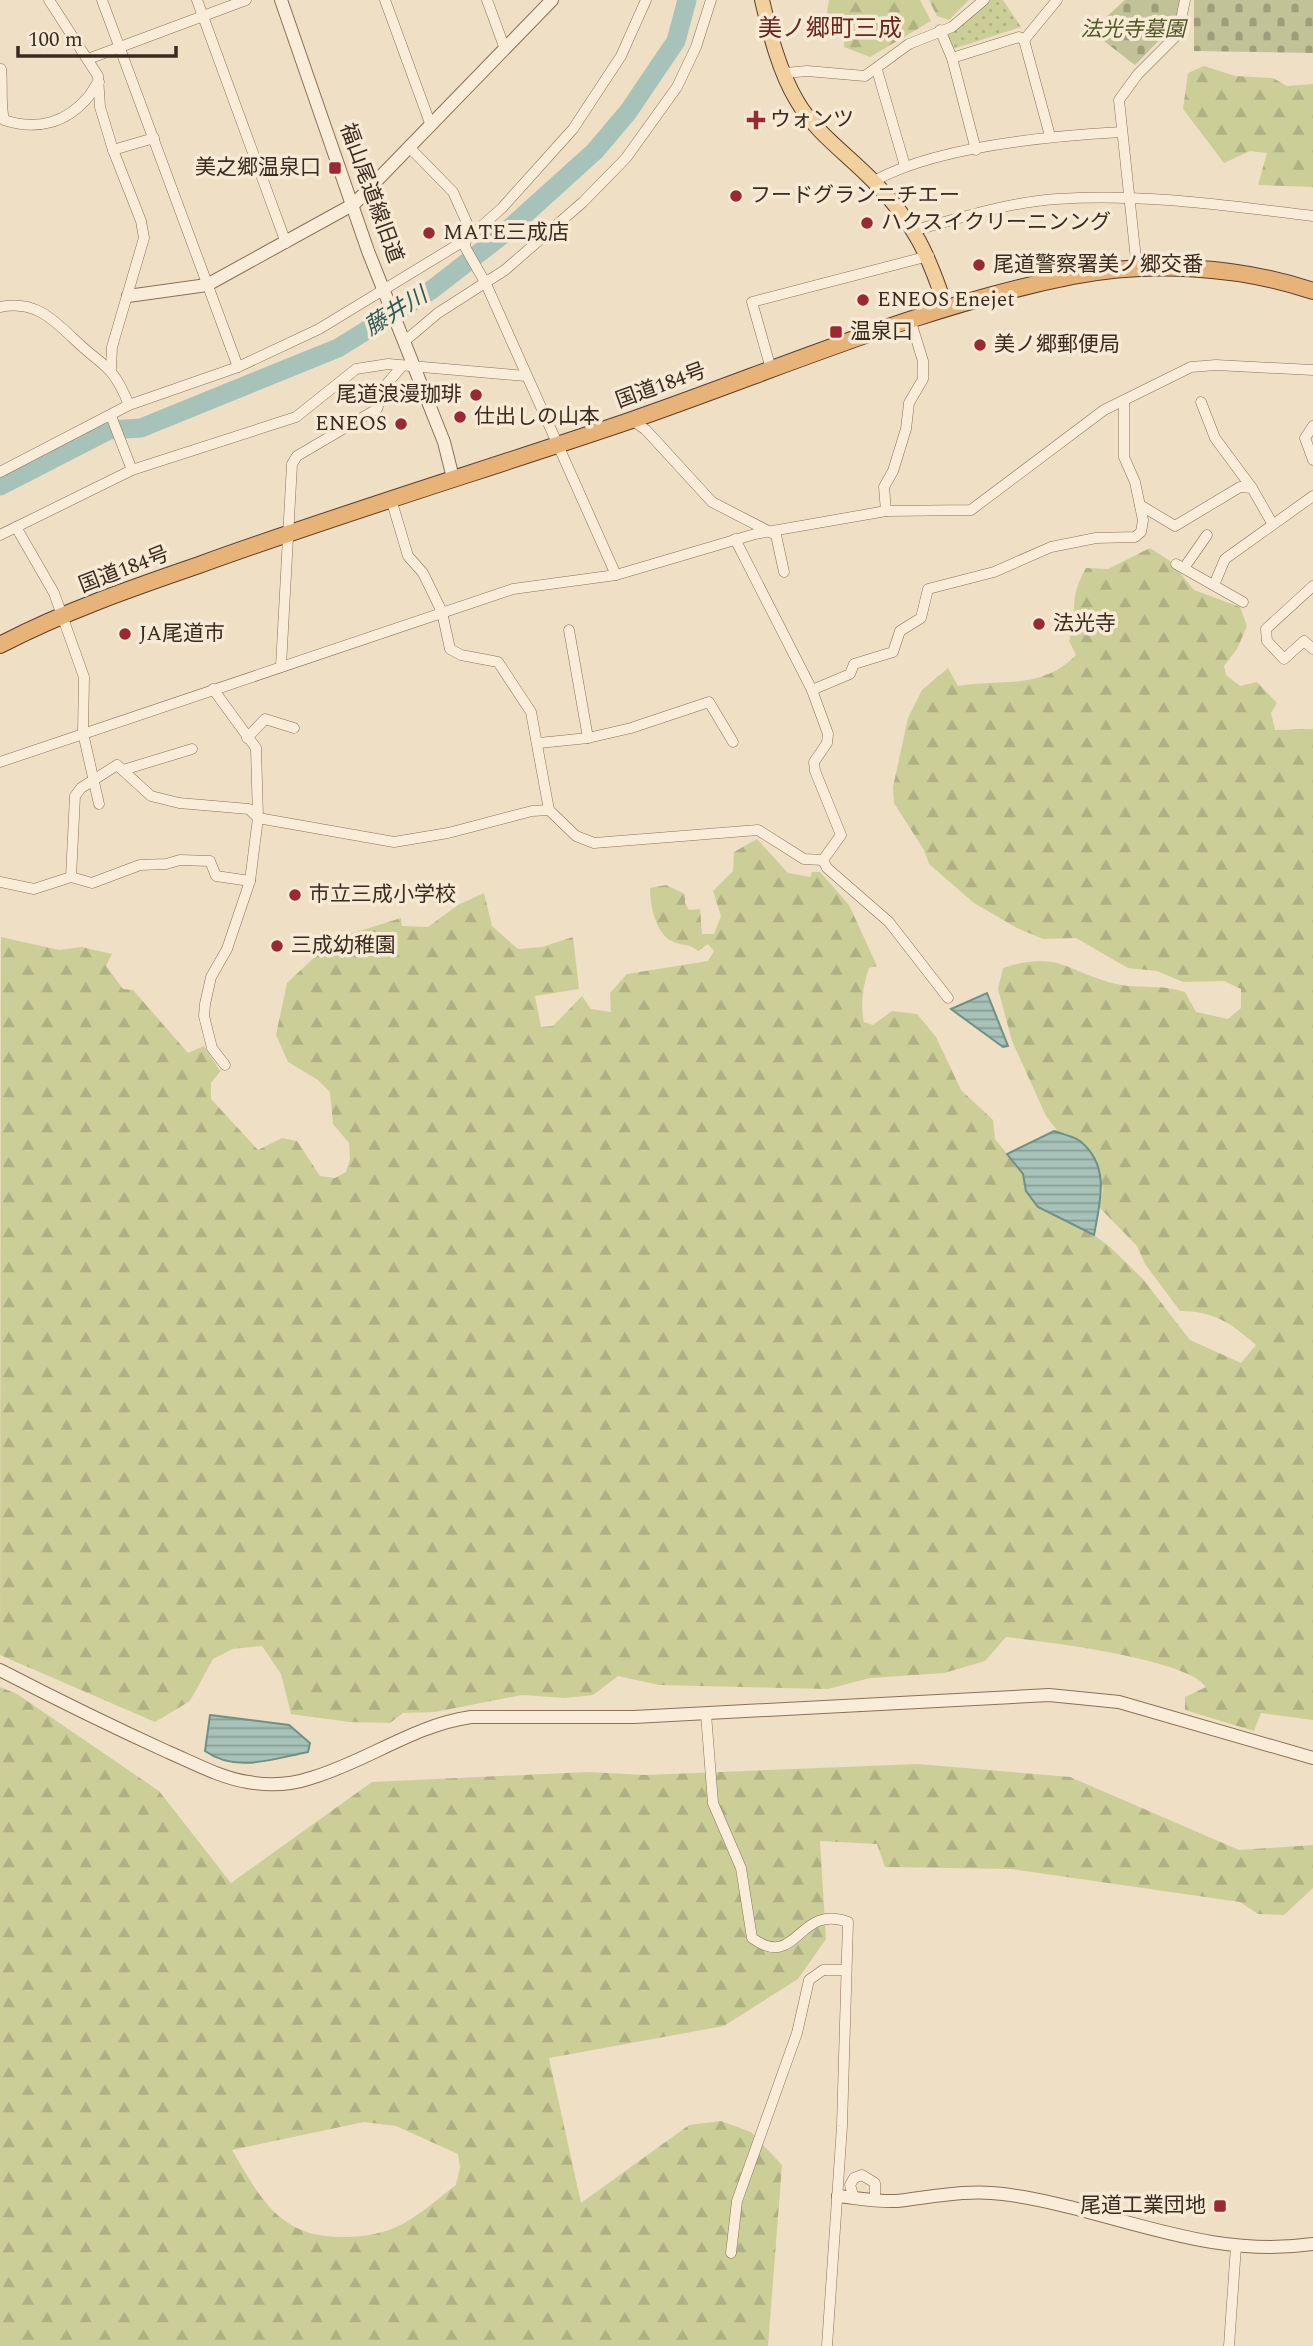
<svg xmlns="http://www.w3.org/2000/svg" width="1313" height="2346" font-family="Spectral,'Noto Sans JP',serif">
  <defs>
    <pattern id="grass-dots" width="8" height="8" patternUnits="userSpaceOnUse" patternTransform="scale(1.75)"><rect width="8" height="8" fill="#ccce98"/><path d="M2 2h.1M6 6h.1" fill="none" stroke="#b0b183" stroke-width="1.8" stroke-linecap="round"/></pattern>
    <pattern id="forest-firs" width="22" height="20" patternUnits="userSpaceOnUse" patternTransform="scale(1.75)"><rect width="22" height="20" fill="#ccce98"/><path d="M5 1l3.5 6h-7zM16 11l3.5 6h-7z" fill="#b0b183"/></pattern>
    <pattern id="cemetery-stones" width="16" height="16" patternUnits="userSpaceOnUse" patternTransform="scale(1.75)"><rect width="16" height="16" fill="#c1c298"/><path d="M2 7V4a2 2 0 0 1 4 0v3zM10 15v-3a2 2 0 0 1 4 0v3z" fill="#9e9e7b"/></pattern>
    <pattern id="water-rules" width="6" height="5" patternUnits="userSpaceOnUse" patternTransform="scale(1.75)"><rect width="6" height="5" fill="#a7c2b8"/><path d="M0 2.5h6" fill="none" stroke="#899e95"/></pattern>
  </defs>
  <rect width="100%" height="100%" fill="#efdfc5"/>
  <path fill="url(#grass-dots)" d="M987 0H1003L1021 27 953 49 946 32Z"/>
  <g fill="url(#forest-firs)" fill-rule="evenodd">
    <path d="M829 0H920L931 21 870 57 844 47V20L826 19Z"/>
    <path d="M929 0H969L949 20 937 16Z"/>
    <path d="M1204 66 1235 76 1273 78 1287 86 1313 84V187L1258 185 1267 153 1250 151 1224 163 1183 109 1188 73Z"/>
    <path d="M1150 548 1170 561 1194 590 1240 607 1247 626 1237 649 1224 666 1226 675 1240 686 1257 682 1277 703 1271 713 1275 730 1313 729V1720L1261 1713 1254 1731 1185 1710V1697L1206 1687C1189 1659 1042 1641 1006 1637L985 1661 944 1673 870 1678 828 1689 659 1685 618 1676 593 1695 565 1698 522 1695 435 1712 403 1713 390 1723 349 1722 291 1714 281 1674 262 1646 233 1649 213 1659 190 1701 155 1722 0 1655 1 937 59 950 82 947 112 954 106 966 123 989 133 990 188 1053 204 1046 220 1071 211 1083V1099L258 1150 282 1138 297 1141 320 1176 335 1178 346 1172 350 1159 349 1143 333 1124 330 1092 318 1080 288 1062 276 1035 287 983 334 939 401 918 402 926 428 927 458 905 484 893 492 926 518 949 542 947 573 937 579 989 535 996 541 1027 553 1026 582 996 591 1009 611 1012 610 993 627 974 708 961 714 951 708 944 698 951C690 944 686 946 676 943 656 937 650 906 650 888L666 885 685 894V903L689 910 700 909 702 934H714L721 916 713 891 733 871 734 852 757 839 788 873 810 877 812 872H820L849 905 877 966 869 968C863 986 860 1003 864 1022L873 1025 892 1011 917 1014 936 1037 961 1090 993 1120 995 1139 1023 1174 1026 1191 1038 1207 1094 1235 1110 1247 1142 1278 1190 1340 1241 1363 1256 1345C1231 1323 1214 1311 1180 1311L1145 1264 1137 1246 1099 1207 1103 1189 1079 1140 1059 1133 1046 1116 1012 1041 998 989 1003 968C1060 950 1064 971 1116 984 1139 989 1159 984 1185 992L1196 1012 1228 1019 1241 1008V989L1224 981 1183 982 1157 971 1128 968 1076 938 1043 939 1017 928 974 903 929 864 924 850 894 803 893 787 908 718 922 690 948 668 958 686C1003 679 1042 690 1076 655L1069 641C1079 610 1067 601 1086 568L1108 569Z"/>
    <path d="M0 1687 17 1694 159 1791 231 1883 372 1782 588 1772 645 1775 918 1764 1070 1777 1239 1850 1313 1845V1888L1284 1915 1258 1914 1240 1902 1011 1869 885 1867 877 1844 820 1841 826 1939 798 1979 724 2026 549 2058 581 2203 689 2125 721 2121 751 2132 782 2165 768 2346H0ZM364 2122 396 2126 458 2154 460 2167 456 2185C437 2199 416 2219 394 2228 377 2235 360 2237 342 2237 279 2237 261 2199 232 2150Z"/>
  </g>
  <g fill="url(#cemetery-stones)">
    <path d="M1125 0H1180L1176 23 1135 65 1091 31Z"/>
    <path d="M1194 0H1313V53L1194 51Z"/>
  </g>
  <g fill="url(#water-rules)" stroke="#6d9185" stroke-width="2">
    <path d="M987 993 1008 1046 1003 1047 951 1009Z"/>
    <path d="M1054 1131C1062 1134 1073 1136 1080 1141 1111 1166 1100 1202 1094 1235L1038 1207 1026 1191 1023 1174 1007 1154Z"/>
    <path d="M210 1715 289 1725 310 1743 308 1752C272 1759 236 1773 205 1751Z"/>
  </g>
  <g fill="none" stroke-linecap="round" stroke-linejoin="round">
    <path stroke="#a7c2b8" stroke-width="19" d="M0 486 109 430 141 428 338 348 430 291 501 236 595 151 628 112 676 41 687 0"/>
    <defs>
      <g id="minor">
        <path d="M49 0 98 76 100 107 113 150 141 221 144 238 112 347 111 368"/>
        <path d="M102 0 238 367"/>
        <path d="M197 0 286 243"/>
        <path d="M385 0 430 123"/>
        <path d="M487 0 505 49"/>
        <path d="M940 30 952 58 976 150"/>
        <path d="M1024 40 1057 0"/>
        <path d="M952 58 1019 37 1024 40 1050 136"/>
        <path d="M88 59 246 0"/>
        <path d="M1 69C3 87 0 103 4 120 37 131 67 123 89 96 93 91 94 86 99 82"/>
        <path d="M877 70 905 166"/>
        <path d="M785 73 807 71 865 76 909 44 952 27 984 0"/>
        <path d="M409 147 453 192 467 223 465 247 486 284 616 575"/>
        <path d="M113 150 154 138"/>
        <path d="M874 181C937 146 1049 136 1122 132"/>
        <path d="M915 230C961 218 1009 202 1057 199 1143 193 1228 206 1313 216"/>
        <path d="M1137 269 1119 100 1138 74 1178 34 1185 0"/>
        <path d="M0 307C34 300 52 318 75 340 104 368 112 363 129 405"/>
        <path d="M406 340 438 313 505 270 583 202 626 158 677 87 696 47 711 0"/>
        <path d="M771 369 752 302 929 256"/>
        <path d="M1201 402 1215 438 1252 488"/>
        <path d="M111 416 132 470"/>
        <path d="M632 420 646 430 712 502 776 535 784 572"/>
        <path d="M1313 426 1305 438 1313 460"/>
        <path d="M0 472 129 405 238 367 319 329 467 239 502 208 573 129 621 56 646 0"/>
        <path d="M391 499 408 556 423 573 442 612 450 649 461 655 498 662 531 712 549 810"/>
        <path d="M1140 505 1175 526 1240 487 1252 488 1272 523"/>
        <path d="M886 511 884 487 893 471 906 429 909 403 923 379V361L910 319"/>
        <path d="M16 527 54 593 84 677 83 733 99 804"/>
        <path d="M0 535 132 470 296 417 356 369 388 364 526 376"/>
        <path d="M735 539 812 690 828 734 827 743 814 762 815 771 841 835 823 860 827 868 889 922 948 998"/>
        <path d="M1176 564 1243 602"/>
        <path d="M1184 568 1207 535"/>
        <path d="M1214 585 1225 559 1313 496"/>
        <path d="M1313 586 1266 629 1267 641 1284 659 1304 641 1313 649"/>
        <path d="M569 630 588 738"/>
        <path d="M281 666 292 464 297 456 377 409 386 385 402 366"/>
        <path d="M213 689 256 748 258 818 250 881 227 949 211 977 205 1004 204 1016 212 1048 225 1065"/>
        <path d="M812 690 850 674 854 664 893 652 900 631 921 618 928 589 994 572 1051 547 1096 538 1135 537 1141 532 1143 520 1135 482 1124 457V401"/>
        <path d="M247 738 265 719 294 728"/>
        <path d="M539 743 588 738 631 728 709 702 733 742"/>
        <path d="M0 762 513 589 616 575 755 534 886 511 971 510 1104 410 1191 367 1216 365 1313 370"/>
        <path d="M123 770 192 749"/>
        <path d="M71 877 75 796 81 788 117 765 151 796 179 803 249 809 258 818 394 842 448 833 532 811 549 810 576 836 594 843 758 830 804 859 823 860"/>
        <path d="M0 882 34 889 71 877 92 883 140 865 166 864 180 860 210 861 216 876 250 881"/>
        <path d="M706 1714 713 1803 741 1868 752 1938C798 1971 797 1903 848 1922L842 2126 827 2346"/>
        <path d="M854 2198 850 2185 854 2178 862 2175 875 2183V2200"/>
        <path d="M731 2253 737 2201 797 2033 809 1980 823 1970H845"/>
        <path d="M1229 2346 1236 2246"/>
      </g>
      <g id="tertiary">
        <path d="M281 0 368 251 444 442 453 478"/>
        <path d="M128 296 207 285 354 204 552 0"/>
        <path d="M0 1670C56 1699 111 1726 168 1752 194 1763 221 1778 248 1782 270 1786 290 1785 311 1778 366 1762 414 1725 471 1717H634L1049 1695 1119 1702 1313 1758"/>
        <path d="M838 2196C857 2198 877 2202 897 2201 932 2197 968 2189 1003 2194 1110 2208 1203 2260 1313 2244"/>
      </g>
      <path id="primary" d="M762 0C770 34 779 71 797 101 816 134 850 156 875 183 914 222 929 256 946 308"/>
      <path id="trunk" d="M0 645C63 612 132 588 199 565 342 513 488 469 632 420 779 369 921 306 1073 276 1150 261 1239 266 1313 291"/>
    </defs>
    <use href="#minor" stroke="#8a705b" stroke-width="11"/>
    <use href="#tertiary" stroke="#8a705b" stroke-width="14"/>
    <use href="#primary" stroke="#583e2f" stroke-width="16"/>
    <use href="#trunk" stroke="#583e2f" stroke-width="18"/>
    <use href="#minor" stroke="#f9edd9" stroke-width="10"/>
    <use href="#tertiary" stroke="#f9edd9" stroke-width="12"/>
    <use href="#primary" stroke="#f2d09d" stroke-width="14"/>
    <use href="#trunk" stroke="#e8b379" stroke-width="16"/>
  </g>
  <g fill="#9b2934" stroke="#f6ead5" stroke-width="2.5">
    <path d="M752.5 109.5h7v7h7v7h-7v7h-7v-7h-7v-7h7z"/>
    <rect x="328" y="161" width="14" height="14" rx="3.5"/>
    <circle cx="736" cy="196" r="7"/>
    <circle cx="867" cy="223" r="7"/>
    <circle cx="429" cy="233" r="7"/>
    <circle cx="979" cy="265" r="7"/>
    <circle cx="863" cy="300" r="7"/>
    <rect x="829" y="325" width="14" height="14" rx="3.5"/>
    <circle cx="980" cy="345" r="7"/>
    <circle cx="476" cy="395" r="7"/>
    <circle cx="460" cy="417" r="7"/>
    <circle cx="401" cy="424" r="7"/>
    <circle cx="1039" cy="624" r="7"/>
    <circle cx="125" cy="634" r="7"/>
    <circle cx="295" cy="895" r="7"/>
    <circle cx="277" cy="946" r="7"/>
    <rect x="1213" y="2199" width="14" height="14" rx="3.5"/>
  </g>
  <g text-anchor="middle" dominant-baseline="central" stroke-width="7" stroke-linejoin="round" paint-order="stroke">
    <g font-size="21" font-style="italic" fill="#4f5725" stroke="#f6ead5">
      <text x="1133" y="30">法光寺墓園</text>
    </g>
    <g font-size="21" fill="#3a2a1f" stroke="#f6ead5" text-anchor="start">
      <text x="770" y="120">ウォンツ</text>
      <text x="321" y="168" text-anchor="end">美之郷温泉口</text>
      <text x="750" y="196">フードグランニチエー</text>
      <text x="881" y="223">ハクスイクリーニンング</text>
      <text x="443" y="233">MATE三成店</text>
      <text x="993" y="265">尾道警察署美ノ郷交番</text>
      <text x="877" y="300">ENEOS Enejet</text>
      <text x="850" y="332">温泉口</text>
      <text x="994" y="345">美ノ郷郵便局</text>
      <text x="462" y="395" text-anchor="end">尾道浪漫珈琲</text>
      <text x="474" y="417">仕出しの山本</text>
      <text x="387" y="424" text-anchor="end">ENEOS</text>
      <text x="1053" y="624">法光寺</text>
      <text x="139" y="634">JA尾道市</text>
      <text x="309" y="895">市立三成小学校</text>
      <text x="291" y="946">三成幼稚園</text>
      <text x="1206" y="2206" text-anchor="end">尾道工業団地</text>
    </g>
    <g font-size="21" fill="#3a2a1f" stroke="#f6ead5">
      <text transform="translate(371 193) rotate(70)">福山尾道線旧道</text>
      <text transform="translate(661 386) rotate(-20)">国道184号</text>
      <text transform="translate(124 570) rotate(-21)">国道184号</text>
    </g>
    <g font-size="23" font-style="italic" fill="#2e5a54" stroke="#f6ead5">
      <text transform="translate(396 312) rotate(-32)">藤井川</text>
    </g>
    <g font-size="24" fill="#68261d" stroke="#f6ead5">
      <text x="830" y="29">美ノ郷町三成</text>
    </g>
  </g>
  <path d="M18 46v10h158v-10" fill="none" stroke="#3a2a1f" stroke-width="3.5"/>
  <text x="28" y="46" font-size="21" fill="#3a2a1f" stroke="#f6ead5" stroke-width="5" paint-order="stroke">100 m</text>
</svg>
